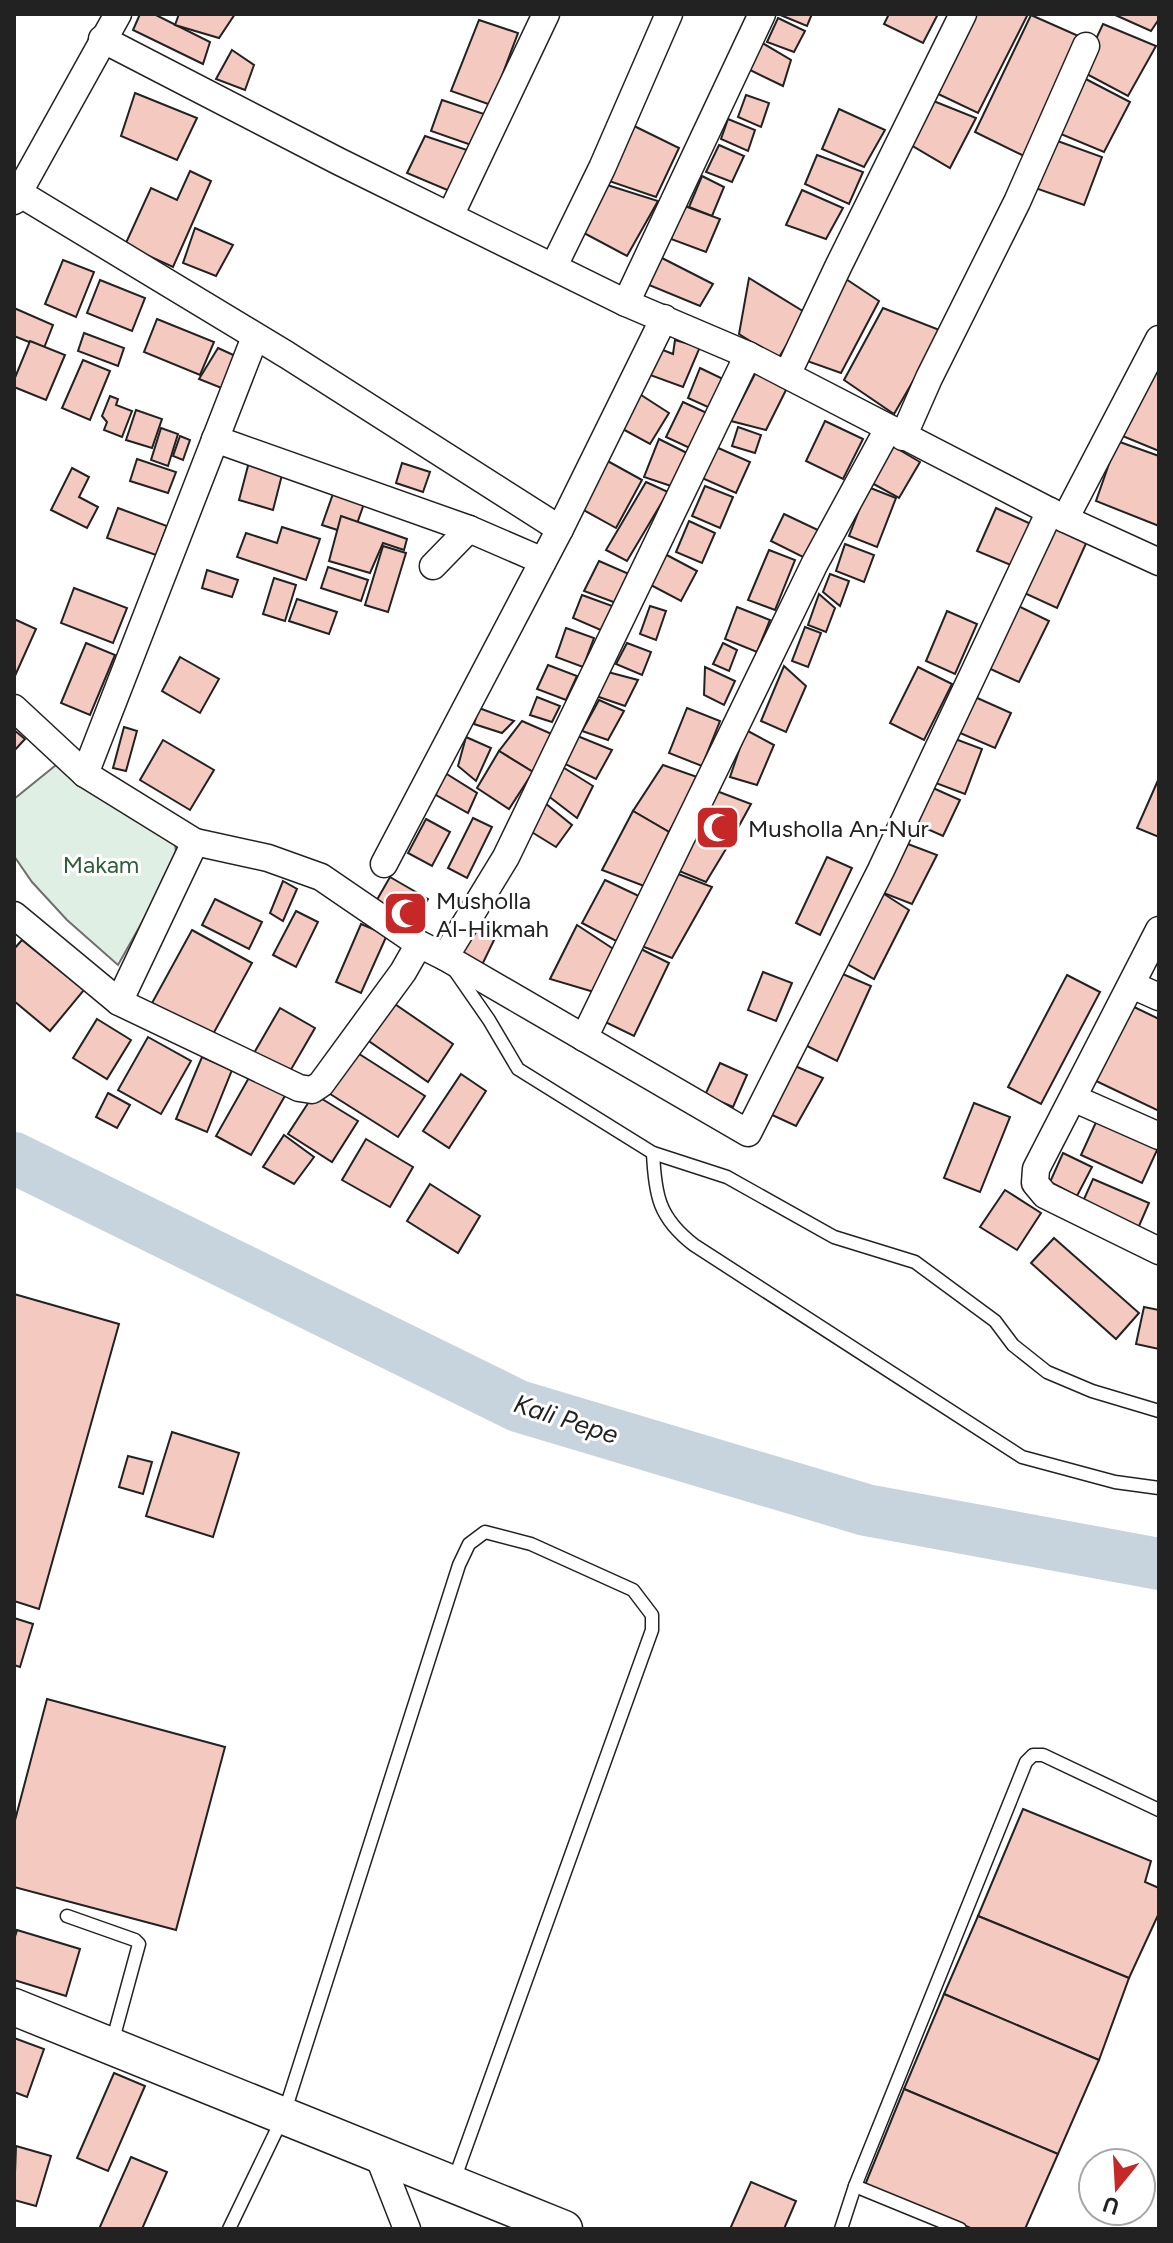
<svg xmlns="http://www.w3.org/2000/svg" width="1173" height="2243" font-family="Figtree,sans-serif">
  <rect width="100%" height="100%" fill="#fff"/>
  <path fill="#e0efe3" stroke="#6f6f6f" stroke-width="2" d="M61 761 175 844 177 860 118 965 67 920 32 882 14 856V799Z"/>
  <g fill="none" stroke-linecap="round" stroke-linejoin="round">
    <path stroke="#c7d3dd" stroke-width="52" d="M14 1158 518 1406 866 1510 1159 1564"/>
  </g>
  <g fill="#f3c9c0" stroke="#222" stroke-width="2">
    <path d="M140 14H154L210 42 203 64 133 30Z"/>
    <path d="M179 14H235L219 38 175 25Z"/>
    <path d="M778 14H812L807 26Z"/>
    <path d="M889 14H938L923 43 884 24Z"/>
    <path d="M972 14H1028L978 113 934 92Z"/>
    <path d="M1113 14H1159V19L1151 31Z"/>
    <path d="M1031 15 1083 38 1024 156 975 132Z"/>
    <path d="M778 18 805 31 794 52 767 42Z"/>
    <path d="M479 20 518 33 491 105 451 91Z"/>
    <path d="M1103 24 1156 46 1128 96 1081 71Z"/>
    <path d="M759 41 791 60 783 86 750 70Z"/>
    <path d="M232 50 254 65 245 90 216 79Z"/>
    <path d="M1080 76 1130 102 1104 152 1056 132Z"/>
    <path d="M135 93 197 118 177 160 121 136Z"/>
    <path d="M746 95 769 103 761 127 738 117Z"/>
    <path d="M442 100 490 116 477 147 431 131Z"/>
    <path d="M931 100 976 118 950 168 911 145Z"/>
    <path d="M839 109 885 130 864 167 822 149Z"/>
    <path d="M728 119 755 130 748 151 721 139Z"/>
    <path d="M628 123 679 148 656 197 606 180Z"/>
    <path d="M425 136 470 151 452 192 407 173Z"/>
    <path d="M1052 139 1102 157 1084 205 1035 188Z"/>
    <path d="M719 145 744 156 732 182 706 172Z"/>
    <path d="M817 155 863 172 849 204 805 184Z"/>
    <path d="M190 171 211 181 173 267 125 245 151 188 177 200Z"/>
    <path d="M702 176 724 187 712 216 689 207Z"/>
    <path d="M601 183 658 201 627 256 582 232Z"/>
    <path d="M802 190 843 208 826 239 786 225Z"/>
    <path d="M682 205 720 219 706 252 671 239Z"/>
    <path d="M195 228 233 245 216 276 183 263Z"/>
    <path d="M660 257 713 284 700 306 649 285Z"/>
    <path d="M63 260 94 272 76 317 45 304Z"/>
    <path d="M840 275 879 301 841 373 807 361Z"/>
    <path d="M749 278 806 313 778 359 739 334Z"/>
    <path d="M100 280 145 298 132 331 87 313Z"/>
    <path d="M14 308 53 325 44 348 14 336Z"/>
    <path d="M883 308 942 331 894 414 844 380Z"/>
    <path d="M157 319 214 342 200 375 144 352Z"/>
    <path d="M84 333 124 348 118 366 78 351Z"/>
    <path d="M675 340 700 347 683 387 650 375 658 348 673 354Z"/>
    <path d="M30 341 65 355 46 400 14 387V380Z"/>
    <path d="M218 348 240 358 224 389 199 379Z"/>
    <path d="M83 360 110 371 90 420 62 408Z"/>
    <path d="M700 368 723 379 710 408 688 398Z"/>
    <path d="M758 368 787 388 766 430 731 421Z"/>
    <path d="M1152 371 1159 373V451L1120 435Z"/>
    <path d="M638 393 669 413 650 444 619 427Z"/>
    <path d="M110 396 118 399 116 405 132 411 122 437 104 430 107 422 102 416Z"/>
    <path d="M683 402 709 414 694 450 666 437Z"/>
    <path d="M136 410 162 419 152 448 126 440Z"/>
    <path d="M825 421 863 439 843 479 806 461Z"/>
    <path d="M738 427 761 435 755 453 732 446Z"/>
    <path d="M161 428 178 434 168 466 151 460Z"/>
    <path d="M180 436 190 440 183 460 173 456Z"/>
    <path d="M659 439 689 454 671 486 644 477Z"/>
    <path d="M1117 441 1159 456V526L1096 501Z"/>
    <path d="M891 445 920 462 899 498 870 482Z"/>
    <path d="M716 447 750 462 736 493 702 478Z"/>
    <path d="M137 459 176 472 168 493 130 481Z"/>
    <path d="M604 459 642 480 616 528 580 508Z"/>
    <path d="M249 462 283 471 273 510 239 500Z"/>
    <path d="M402 463 430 472 423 492 396 483Z"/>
    <path d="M72 468 89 477 79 497 98 507 87 528 51 510Z"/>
    <path d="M646 482 668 492 627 561 606 550Z"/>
    <path d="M705 486 733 497 720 528 692 516Z"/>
    <path d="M868 487 896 498 877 547 849 536Z"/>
    <path d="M335 488 366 498 353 535 322 525Z"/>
    <path d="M118 508 167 526 156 555 107 538Z"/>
    <path d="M996 508 1031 524 1013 566 977 551Z"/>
    <path d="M784 514 820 531 807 559 771 541Z"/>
    <path d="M341 516 407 539 404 550 383 543 370 573 329 561Z"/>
    <path d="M1051 518 1088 539 1057 608 1020 591Z"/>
    <path d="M689 521 715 533 702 563 676 552Z"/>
    <path d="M282 527 320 539 306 580 237 557 246 533 277 543Z"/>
    <path d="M845 544 874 555 864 582 836 571Z"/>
    <path d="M383 546 406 553 388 612 365 605Z"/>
    <path d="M769 550 795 560 775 610 748 600Z"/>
    <path d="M663 553 697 571 681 601 647 583Z"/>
    <path d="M599 561 629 574 616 603 584 591Z"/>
    <path d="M328 567 368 580 361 601 321 588Z"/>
    <path d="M207 570 238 580 232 597 202 588Z"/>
    <path d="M830 574 849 581 840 606 823 592Z"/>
    <path d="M274 578 296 585 285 621 263 614Z"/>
    <path d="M74 588 127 608 113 643 61 623Z"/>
    <path d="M819 594 835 608 826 632 808 625Z"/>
    <path d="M582 595 615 607 603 631 573 618Z"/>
    <path d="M297 599 337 612 329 634 289 621Z"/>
    <path d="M1014 604 1049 621 1019 682 984 666Z"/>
    <path d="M650 606 666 611 656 640 640 634Z"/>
    <path d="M737 607 770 620 757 652 725 639Z"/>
    <path d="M947 611 977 624 955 674 926 661Z"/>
    <path d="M14 619 36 629 14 678Z"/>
    <path d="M805 627 821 633 808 667 792 661Z"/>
    <path d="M566 628 594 638 583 667 556 657Z"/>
    <path d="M86 643 115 655 90 715 61 703Z"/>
    <path d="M627 643 651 652 642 675 616 664Z"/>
    <path d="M723 643 737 650 729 671 713 664Z"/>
    <path d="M180 657 219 679 200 713 162 691Z"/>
    <path d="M548 665 577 676 566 700 537 689Z"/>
    <path d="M784 666 806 686 786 732 761 721Z"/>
    <path d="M705 667 735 681 724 705 704 695Z"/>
    <path d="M918 667 952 684 924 740 890 723Z"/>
    <path d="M604 671 638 680 625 706 596 696Z"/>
    <path d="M537 697 560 706 552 722 530 715Z"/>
    <path d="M975 697 1011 713 995 748 960 733Z"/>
    <path d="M599 700 624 711 608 740 582 731Z"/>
    <path d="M479 708 514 721 502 733 474 724Z"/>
    <path d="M687 708 720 721 702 766 669 753Z"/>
    <path d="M522 721 554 735 533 772 499 751Z"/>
    <path d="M124 727 137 731 126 771 113 768Z"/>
    <path d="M14 730 25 739 14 751Z"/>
    <path d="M746 730 774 745 757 785 730 777Z"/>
    <path d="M575 735 612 750 596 779 559 761Z"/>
    <path d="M466 737 491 748 476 781 458 766Z"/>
    <path d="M950 737 982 749 965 794 933 782Z"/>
    <path d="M163 740 214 770 190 810 140 780Z"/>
    <path d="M499 751 533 772 509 809 477 788Z"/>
    <path d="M663 765 700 778 669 832 633 811Z"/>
    <path d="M561 766 593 786 577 818 547 795Z"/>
    <path d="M442 771 477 793 468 813 436 795Z"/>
    <path d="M1159 778V837L1137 828Z"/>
    <path d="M933 788 960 800 943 836 916 824Z"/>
    <path d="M714 790 751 804 734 835 701 815Z"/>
    <path d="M545 803 572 825 556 847 530 831Z"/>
    <path d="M633 811 669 832 644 886 602 870Z"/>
    <path d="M473 818 492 827 467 878 448 868Z"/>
    <path d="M426 819 450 832 432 866 408 853Z"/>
    <path d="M699 824 732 839 706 882 679 871Z"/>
    <path d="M900 841 937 855 912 904 881 892Z"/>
    <path d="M827 857 852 868 820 935 796 923Z"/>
    <path d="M673 872 712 887 672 958 639 945Z"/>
    <path d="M390 877 428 899 412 927 374 905Z"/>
    <path d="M605 880 641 897 618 942 582 923Z"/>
    <path d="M283 881 297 889 283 921 270 913Z"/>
    <path d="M881 892 909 910 874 979 842 961Z"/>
    <path d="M215 899 262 922 249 949 202 925Z"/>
    <path d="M296 911 318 922 296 967 273 955Z"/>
    <path d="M361 924 387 935 361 993 336 982Z"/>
    <path d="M577 925 615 950 594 992 550 979Z"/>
    <path d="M473 928 495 938 481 967 459 957Z"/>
    <path d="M192 930 252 963 212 1036 152 1003Z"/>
    <path d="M22 940 84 990 50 1031 14 1001V949Z"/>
    <path d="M633 945 669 963 634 1036 597 1018Z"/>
    <path d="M763 972 792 983 776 1021 748 1010Z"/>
    <path d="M838 972 871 986 837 1061 805 1045Z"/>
    <path d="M1067 975 1100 992 1041 1104 1008 1087Z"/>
    <path d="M389 1000 453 1044 428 1082 363 1037Z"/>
    <path d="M1132 1006 1159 1019V1111L1096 1081Z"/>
    <path d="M280 1008 315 1028 289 1073 254 1053Z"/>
    <path d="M97 1019 131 1040 107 1079 73 1058Z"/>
    <path d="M148 1037 191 1061 161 1114 118 1090Z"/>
    <path d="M353 1050 425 1096 398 1137 327 1092Z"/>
    <path d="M202 1057 232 1070 207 1132 176 1119Z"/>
    <path d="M720 1063 747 1075 733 1107 705 1095Z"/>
    <path d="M795 1066 823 1078 796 1126 770 1114Z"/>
    <path d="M251 1074 286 1094 251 1155 216 1136Z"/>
    <path d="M461 1074 486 1091 449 1148 423 1131Z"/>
    <path d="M108 1093 130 1105 117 1128 96 1117Z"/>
    <path d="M314 1094 358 1121 332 1162 288 1134Z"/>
    <path d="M974 1103 1010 1117 980 1192 944 1178Z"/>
    <path d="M1097 1120 1158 1148 1142 1183 1081 1155Z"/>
    <path d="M284 1135 314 1157 294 1184 263 1167Z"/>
    <path d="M366 1139 413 1167 390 1207 342 1180Z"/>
    <path d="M1063 1153 1092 1167 1077 1196 1050 1182Z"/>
    <path d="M1093 1179 1149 1203 1136 1233 1080 1208Z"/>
    <path d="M430 1184 480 1216 458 1253 407 1221Z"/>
    <path d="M1005 1190 1041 1213 1017 1250 980 1227Z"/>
    <path d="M1054 1238 1139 1313 1116 1339 1031 1263Z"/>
    <path d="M14 1294 119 1324 39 1609 14 1601Z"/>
    <path d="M1144 1307 1159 1310V1349L1136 1344Z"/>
    <path d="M172 1432 239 1453 213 1537 146 1516Z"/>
    <path d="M128 1456 152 1462 143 1494 119 1487Z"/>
    <path d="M14 1618 33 1624 20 1667 14 1665Z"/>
    <path d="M47 1699 225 1747 176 1930 14 1887V1824Z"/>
    <path d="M1023 1809 1151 1861 1145 1882 1159 1888V1913L1129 1978 978 1916Z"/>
    <path d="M978 1916 1129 1978 1099 2060 944 1994Z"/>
    <path d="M17 1930 80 1949 66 1996 14 1980V1940Z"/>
    <path d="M944 1994 1099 2060 1058 2154 904 2089Z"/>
    <path d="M14 2038 44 2049 27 2097 14 2092Z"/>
    <path d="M114 2073 145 2086 108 2171 77 2158Z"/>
    <path d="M904 2089 1058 2154 1025 2229H973L865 2185Z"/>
    <path d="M16 2146 51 2156 36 2206 14 2200Z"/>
    <path d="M131 2157 167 2172 142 2229H99Z"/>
    <path d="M751 2182 796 2201 784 2229H730Z"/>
  </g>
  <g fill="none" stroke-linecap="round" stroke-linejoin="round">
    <defs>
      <g id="lane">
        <path d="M455 971 489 1020 518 1069 653 1153 727 1177 834 1237 915 1262 995 1321 1013 1345 1047 1372 1092 1391 1159 1411"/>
        <path d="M653 1153C655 1196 659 1218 694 1245L1022 1457 1115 1482 1159 1488"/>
        <path d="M67 1916 135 1940 139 1944 112 2043"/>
        <path d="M855 2186 960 2229"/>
        <path d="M229 2229 283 2117 459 1565 469 1544 485 1532 531 1544 633 1590 652 1615V1630L453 2183"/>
        <path d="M841 2229 855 2186 1026 1762 1033 1755H1043L1159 1810"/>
      </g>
      <g id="street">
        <path d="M102 39 338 161 626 303 748 355 1065 519 1159 562"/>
        <path d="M19 193 287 355 560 529 664 318"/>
        <path d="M14 201 118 14"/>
        <path d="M450 216 546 14"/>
        <path d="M554 266 602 168 669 14"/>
        <path d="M626 303 762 14"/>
        <path d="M787 375 838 267 963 14"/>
        <path d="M903 437 929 378 1017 202 1086 46"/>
        <path d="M215 439 469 529 543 561"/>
        <path d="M1065 519 1159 339"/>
        <path d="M433 566 469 529"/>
        <path d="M14 708 85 774 195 842 268 858 321 877 419 944 445 957 748 1133 881 870 1050 511"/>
        <path d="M85 774 255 337"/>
        <path d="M384 864 560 529"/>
        <path d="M14 915 119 1002 299 1088 312 1090 321 1084 403 972 419 944"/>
        <path d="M1159 930 1036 1169 1035 1183 1045 1195 1159 1251"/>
        <path d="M445 957 506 857 748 355"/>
        <path d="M1132 985 1159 997"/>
        <path d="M119 1002 195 842"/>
        <path d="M584 1038 815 563 888 429"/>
        <path d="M1073 1098 1159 1136"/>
        <path d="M378 2155 407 2229"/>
      </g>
      <path id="secondary" d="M14 2007 564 2229"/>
    </defs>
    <use href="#lane" stroke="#222" stroke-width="15"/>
    <use href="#street" stroke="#222" stroke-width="29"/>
    <use href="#secondary" stroke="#222" stroke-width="39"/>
    <use href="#lane" stroke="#fff" stroke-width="12"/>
    <use href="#street" stroke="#fff" stroke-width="26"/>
    <use href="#secondary" stroke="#fff" stroke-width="36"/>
  </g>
  <defs>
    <symbol id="mosque-square" viewBox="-11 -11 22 22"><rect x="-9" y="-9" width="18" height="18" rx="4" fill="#c62828" stroke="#fff"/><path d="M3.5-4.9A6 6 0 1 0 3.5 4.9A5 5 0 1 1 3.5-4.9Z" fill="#fff"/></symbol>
  </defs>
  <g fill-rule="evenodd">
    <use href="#mosque-square" x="692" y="802" width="51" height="51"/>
    <use href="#mosque-square" x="380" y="888" width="51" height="51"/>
  </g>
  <g text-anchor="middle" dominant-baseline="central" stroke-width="6" stroke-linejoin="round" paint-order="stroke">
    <g font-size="24" fill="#222" stroke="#fff" text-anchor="start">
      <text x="748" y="828">Musholla An-Nur</text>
      <text x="436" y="900">Musholla<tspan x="436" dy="28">Al-Hikmah</tspan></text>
    </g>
    <g font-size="24" fill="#2f5e38" stroke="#fff">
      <text x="101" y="864">Makam</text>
    </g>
    <g font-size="26" font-style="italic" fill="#222" stroke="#fff">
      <text transform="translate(566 1419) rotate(18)">Kali Pepe</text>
    </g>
  </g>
  <rect width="1173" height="2243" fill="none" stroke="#222222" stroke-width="32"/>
  <g transform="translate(1117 2187) rotate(198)"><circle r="38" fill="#ffffff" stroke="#a7a7a7" stroke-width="2"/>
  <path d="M0-6L14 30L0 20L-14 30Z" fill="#c62828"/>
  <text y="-12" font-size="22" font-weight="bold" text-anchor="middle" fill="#222222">U</text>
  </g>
</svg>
